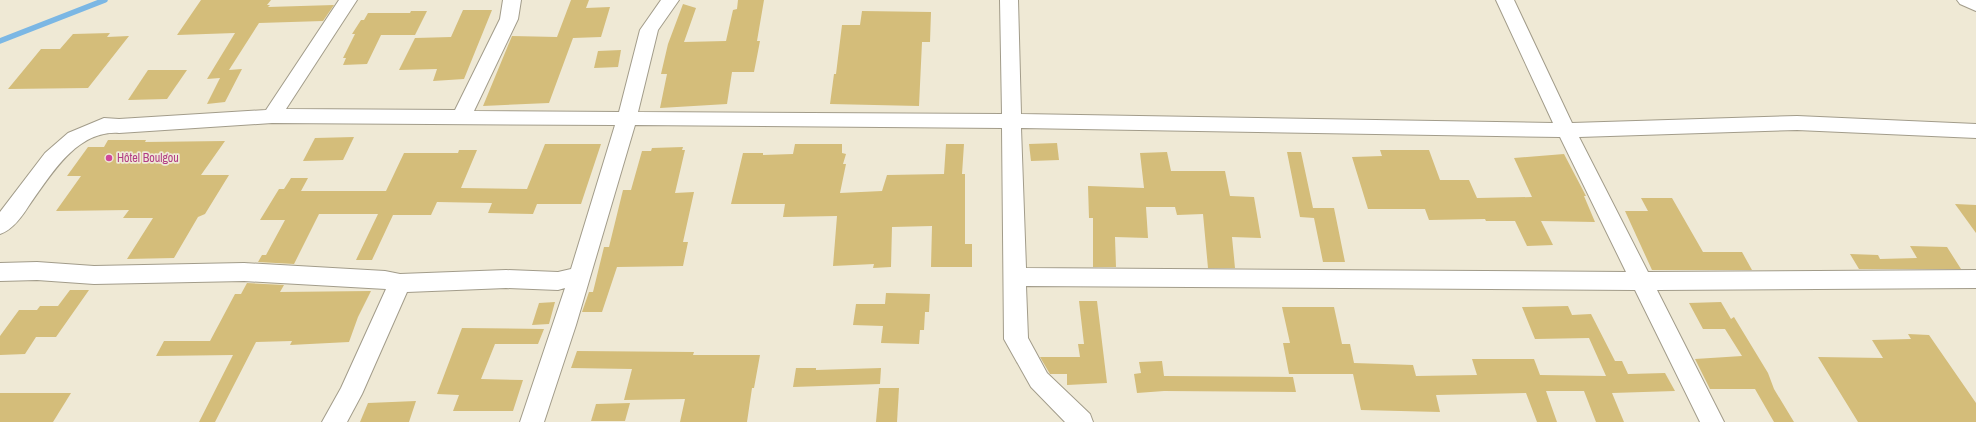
<svg xmlns="http://www.w3.org/2000/svg" width="1976" height="422" font-family="'Archivo Narrow',sans-serif">
  <rect width="100%" height="100%" fill="#efe9d5"/>
  <g fill="none" stroke-linecap="round" stroke-linejoin="round">
    <path stroke="#7bb7e4" stroke-width="5.5" d="M0 41 105 0"/>
  </g>
  <g fill="#d4bd7a">
    <path d="M201 0H271L267 5H270L268 7 334 5 323 21 259 23 229 70 242 69 225 102 207 104 220 78 207 79 235 33 177 35Z"/>
    <path d="M571 0H589L586 8 610 7 601 37 573 38 549 103 483 106 512 36 557 37Z"/>
    <path d="M738 0H764L757 41H760L754 72H732L727 104 660 108 667 74H661L668 44 683 4 696 8 684 42 726 41 733 10 737 9Z"/>
    <path d="M463 10H492L464 79 433 81 437 69 399 70 415 38 451 37Z"/>
    <path d="M411 11H427L415 35H381L367 64 343 65 346 58H343L355 34H352L361 20H364L368 13H410Z"/>
    <path d="M862 11 931 12 930 42H922L919 106 830 104 834 74H836L842 25H860Z"/>
    <path d="M110 33 107 37 129 36 88 88 8 89 41 49H60L73 34Z"/>
    <path d="M621 50 618 67 594 68 598 51Z"/>
    <path d="M148 70H187L167 99 128 100Z"/>
    <path d="M354 137 343 160 303 161 315 138Z"/>
    <path d="M108 140H146L145 142 225 141 201 175H229L205 214 198 217 174 258 127 259 153 218H123L129 210 56 211 81 176H67L88 147H104Z"/>
    <path d="M1057 143 1059 160 1031 161 1029 144Z"/>
    <path d="M545 144H601L581 204H537L533 214 488 213 492 203 437 202 431 215H393L372 260H356L378 214H319L294 264 258 262 262 255H266L285 220H260L279 189H284L291 178H308L301 191H386L404 153H458L459 150H477L461 188 527 189Z"/>
    <path d="M795 144H842V153L846 154 843 164H846L840 193 882 191 887 175 944 174 946 144H964L962 174H965V244H972V267H931L932 226 892 227 891 267 873 268 874 264 833 266 837 216 783 217 785 204H731L743 153H763V155L793 154Z"/>
    <path d="M683 147 682 150H685L675 193 694 192 683 242H688L683 266 617 267 602 312H582L589 292H593L604 247H609L623 190H631L642 151H651L652 148Z"/>
    <path d="M1380 150H1429L1440 180H1469L1477 198 1532 197 1514 158 1564 154 1586 196H1584L1595 222 1541 221 1553 245 1527 246 1515 221H1486L1485 219 1429 220 1425 209H1368L1352 157 1382 156Z"/>
    <path d="M1167 152 1171 171H1225L1230 196 1254 197 1261 238 1232 237 1235 268H1208L1203 214 1177 215 1175 207H1146L1148 238 1115 237 1116 267H1093V218H1089L1088 186 1144 188 1140 153Z"/>
    <path d="M1287 152H1301L1313 208H1334L1345 262H1323L1314 218 1300 217Z"/>
    <path d="M1641 198H1672L1703 252H1742L1752 270H1652L1625 211H1648Z"/>
    <path d="M1955 204 1976 205V233Z"/>
    <path d="M1910 246 1947 247 1961 269H1859L1850 254 1878 255 1880 259 1917 258Z"/>
    <path d="M247 283 284 285 280 292 371 291 358 317 349 342 290 345 292 341 256 342 215 422H199L233 355 156 356 164 341H210L235 294H241Z"/>
    <path d="M70 290H89L56 337H36L25 354 0 355V336L19 310H37L40 306H58Z"/>
    <path d="M886 293 930 294 929 312H925L924 330H920L919 344 881 343 883 326 853 325 856 304H885Z"/>
    <path d="M1079 301H1097L1107 383 1067 385V374H1050L1040 357H1080L1078 344H1084Z"/>
    <path d="M555 302 549 324 532 325 539 303Z"/>
    <path d="M1721 302 1731 319 1734 317 1768 373 1774 389 1794 422H1774L1755 389H1710L1695 359 1742 356 1725 329H1703L1689 303Z"/>
    <path d="M1568 306 1572 315 1591 314 1615 361H1622L1628 374 1665 373 1675 391 1612 393 1624 422H1596L1584 391H1546L1557 422H1537L1526 393 1436 395 1440 412 1361 410 1353 374H1289L1283 343H1290L1282 307H1334L1342 344H1350L1354 363 1413 365 1416 376 1477 375 1472 359H1534L1540 375 1606 376 1589 338 1535 339 1522 307Z"/>
    <path d="M462 328 544 329 538 344H495L481 379 523 380 513 411H453L459 395 437 394Z"/>
    <path d="M1908 334 1929 335 1976 403V422H1858L1818 357 1883 358 1872 340 1911 339Z"/>
    <path d="M577 351 694 352 693 355H760L754 388H752L747 422H680L685 399 624 400 632 369 571 368Z"/>
    <path d="M1162 361 1164 376 1293 377 1296 392 1164 391 1137 393 1134 374 1141 373 1139 362Z"/>
    <path d="M796 368H816V370L881 368 880 384 793 387Z"/>
    <path d="M879 388H899L897 422H876Z"/>
    <path d="M0 393H71L53 422H0Z"/>
    <path d="M416 401 409 422H360L368 403Z"/>
    <path d="M630 403 625 421H591L596 404Z"/>
  </g>
  <g fill="none" stroke-linecap="round" stroke-linejoin="round">
    <defs>
      <g id="minor">
        <path d="M339 0H357L286 109 455 110 500 19 503 0H521L518 19 474 111 619 112 640 30 661 0H679L658 30 638 112 1002 114 1000 0H1018L1021 114 1553 123 1496 0H1514L1572 123 1797 116 1976 124V138L1797 130 1579 137 1648 272 1976 270V288L1657 290 1724 422H1700L1635 290 1026 286 1028 338 1047 373 1090 414 1093 422H1065L1031 387 1004 339 1002 128 635 125 576 325 544 422H520L565 288 558 290 506 288 407 292 362 394 347 422H322L341 388 386 289 244 281 94 284 37 280 0 281V263L37 262 94 266 244 263 385 271 400 274 506 270 558 272 571 269 615 125 272 123 119 133C76 130 50 176 28 207 21 218 12 230 0 234V212L45 153 68 133 104 118 119 119 266 110ZM1021 128 1560 137 1626 272 1026 268Z"/>
        <path d="M1957 0H1976V11L1960 4Z"/>
      </g>
    </defs>
    <use href="#minor" stroke="#a29c8a" stroke-width="2"/>
    <use href="#minor" fill="#fff" fill-rule="evenodd"/>
  </g>
  <circle fill="#d1479c" stroke="#efe9d5" stroke-width="1.5" cx="109" cy="158" r="4"/>
  <g text-anchor="middle" dominant-baseline="central" stroke-width="3.5" stroke-linejoin="round" paint-order="stroke">
    <g font-size="12" fill="#b23c85" stroke="#efe9d5" text-anchor="start">
      <text x="117" y="158">Hôtel Boulgou</text>
    </g>
  </g>
</svg>
